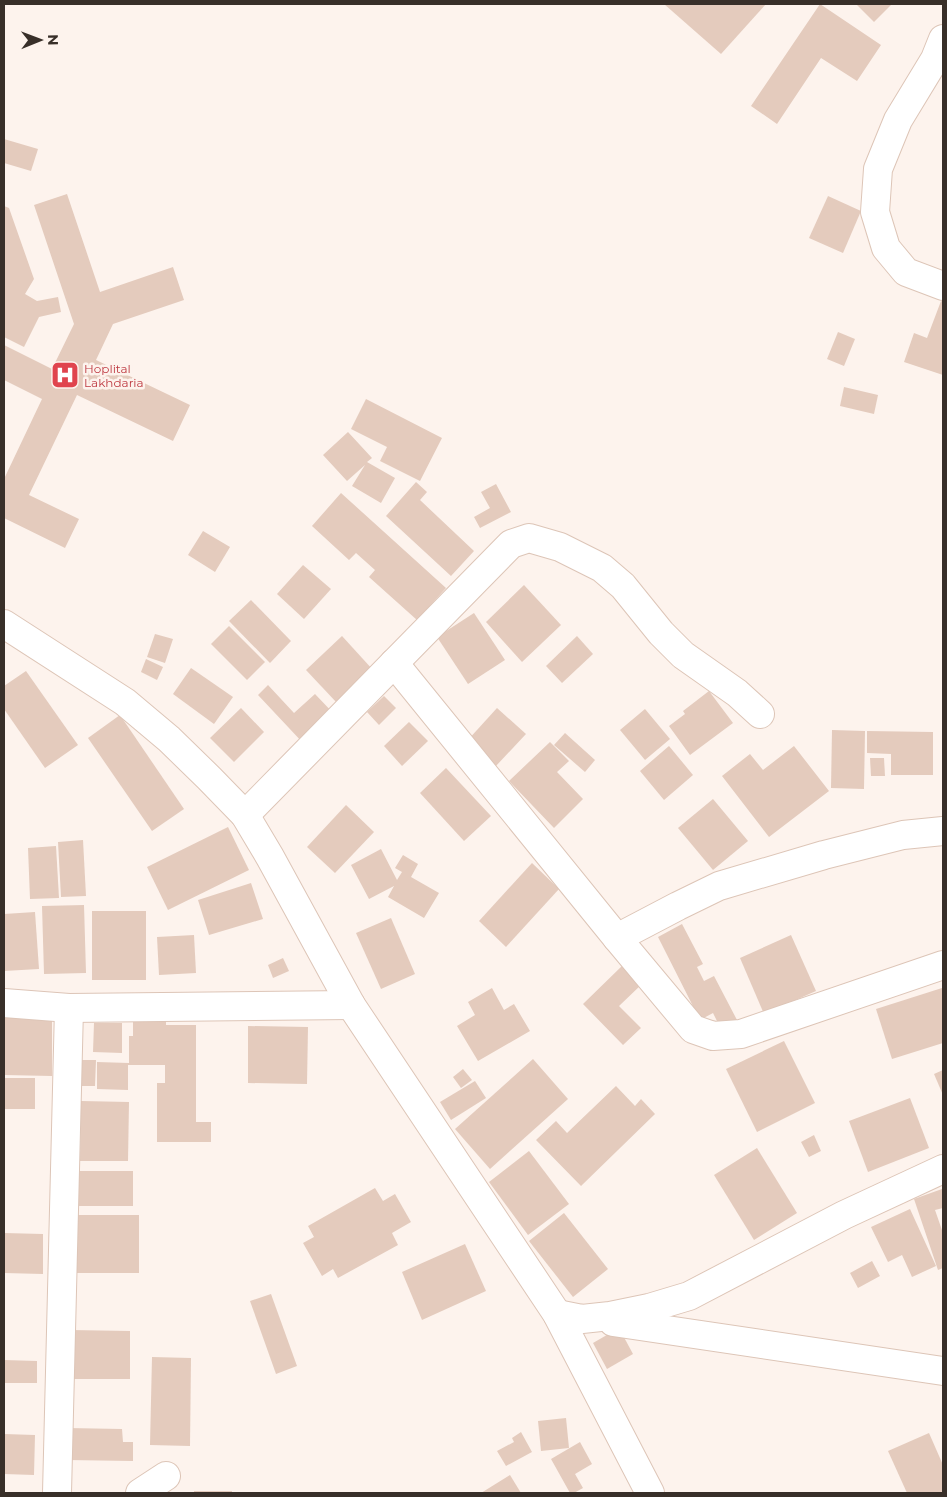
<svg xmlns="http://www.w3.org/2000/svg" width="947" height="1497" font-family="Montserrat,sans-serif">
  <rect width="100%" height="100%" fill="#fdf3ed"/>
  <g fill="#e4cbbd">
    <path d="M664 4H766L721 54Z"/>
    <path d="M820 4 881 45 857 81 821 58 777 124 751 106Z"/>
    <path d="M856 4H892L874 22Z"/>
    <path d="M4 139 38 149 31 171 4 163Z"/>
    <path d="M67 194 100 292 173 267 184 300 113 324 96 360 190 405 173 441 77 395 29 495 79 519 65 548 4 518V479L42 399 4 380V345L52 369 74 324 34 205Z"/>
    <path d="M828 196 861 211 843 253 809 238Z"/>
    <path d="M4 206 9 208 34 279 25 294 37 301 58 297 61 312 39 317 24 347 4 337Z"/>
    <path d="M941 301 943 302V375L904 362 914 333 927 338Z"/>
    <path d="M838 332 855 339 844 366 827 359Z"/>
    <path d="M844 387 878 395 874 414 840 406Z"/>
    <path d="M366 399 442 438 420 481 380 461 387 447 351 429Z"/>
    <path d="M348 432 372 458 367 462 395 478 381 503 352 486 365 465 347 481 323 455Z"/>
    <path d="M416 482 427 492 420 500 474 551 451 576 386 516Z"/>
    <path d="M496 484 511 512 480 528 474 517 490 508 481 492Z"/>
    <path d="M341 493 446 588 417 620 369 577 375 570 356 553 349 560 312 526Z"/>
    <path d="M203 531 230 547 215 572 188 555Z"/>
    <path d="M303 565 331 589 304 619 277 594Z"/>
    <path d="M524 585 561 625 522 662 486 622Z"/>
    <path d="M251 600 291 641 270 663 229 621Z"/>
    <path d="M474 613 505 660 468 684 437 637Z"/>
    <path d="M229 626 265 662 247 680 211 644Z"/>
    <path d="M155 634 173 639 165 663 147 657Z"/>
    <path d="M342 636 373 670 337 703 306 670Z"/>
    <path d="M577 636 593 654 562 683 546 666Z"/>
    <path d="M146 659 163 667 157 680 141 672Z"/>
    <path d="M191 668 233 697 214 724 173 694Z"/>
    <path d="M26 671 78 745 45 768 4 709V686Z"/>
    <path d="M268 685 294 713 315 694 335 715 304 744 258 695Z"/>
    <path d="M709 691 733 723 690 755 669 726 685 714 683 711Z"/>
    <path d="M384 696 396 708 379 725 367 712Z"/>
    <path d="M241 708 264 732 234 762 210 738Z"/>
    <path d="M497 708 526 734 495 767 467 741Z"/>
    <path d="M645 709 670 739 645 760 620 730Z"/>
    <path d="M120 715 184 809 152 831 88 738Z"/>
    <path d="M409 722 428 741 402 766 384 746Z"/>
    <path d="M832 730 865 731 864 789 831 788Z"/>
    <path d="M867 731 933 732V775H891V754L867 753Z"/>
    <path d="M565 733 595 760 585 772 554 745Z"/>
    <path d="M550 742 569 761 557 772 583 799 554 828 509 781Z"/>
    <path d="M669 746 693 775 664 800 640 771Z"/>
    <path d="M794 746 829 791 769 837 722 776 750 754 763 770Z"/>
    <path d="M870 758H884L885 776H871Z"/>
    <path d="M446 768 491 816 464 841 420 793Z"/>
    <path d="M713 799 748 841 713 870 678 828Z"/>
    <path d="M346 805 374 832 335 873 307 847Z"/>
    <path d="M228 827 249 870 168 910 147 867Z"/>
    <path d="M83 840 86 896 61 897 58 842Z"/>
    <path d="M56 846 59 898 30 899 28 848Z"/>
    <path d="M381 849 397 880 402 872 395 868 403 855 418 864 411 877 439 893 424 918 388 897 394 886 369 899 351 865Z"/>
    <path d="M532 863 559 889 506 947 479 921Z"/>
    <path d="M251 883 263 919 209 935 198 900Z"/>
    <path d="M84 905 86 973 44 974 42 906Z"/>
    <rect x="92" y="911" width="54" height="69"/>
    <path d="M35 912 39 969 4 971V914Z"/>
    <path d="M391 918 415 974 381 989 356 933Z"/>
    <path d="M682 924 703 964 697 967 704 981 714 976 737 1020 721 1029 713 1013 700 1020 658 937Z"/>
    <path d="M194 935 196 973 159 975 157 937Z"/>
    <path d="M791 935 816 991 764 1014 740 958Z"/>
    <path d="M283 958 289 971 273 978 268 965Z"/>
    <path d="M623 965 642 984 619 1006 641 1028 623 1045 583 1004Z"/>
    <path d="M492 988 504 1010 514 1004 530 1031 478 1061 457 1026 475 1015 468 1002Z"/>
    <path d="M942 988 943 1043 892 1059 876 1009Z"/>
    <path d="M4 1018H52V1076L4 1075Z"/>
    <path d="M133 1018H166V1025H196V1122H211V1142H157V1083H165V1065H128V1090L97 1089V1062L129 1063V1036H133Z"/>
    <path d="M94 1023H122V1053L93 1052Z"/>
    <path d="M248 1026 308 1027 307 1084 248 1083Z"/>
    <path d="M784 1041 815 1103 757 1132 726 1069Z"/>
    <path d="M533 1059 568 1099 490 1169 455 1129Z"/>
    <path d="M72 1060H96L95 1086H71Z"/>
    <path d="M463 1069 472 1080 461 1088 453 1077Z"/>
    <path d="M943 1070V1095L934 1074Z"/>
    <rect x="4" y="1078" width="31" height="31"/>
    <path d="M475 1081 486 1098 451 1120 440 1102Z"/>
    <path d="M616 1086 635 1106 641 1099 655 1114 581 1186 536 1140 556 1121 567 1133Z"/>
    <path d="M910 1098 929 1148 868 1172 849 1121Z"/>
    <path d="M81 1101 129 1102 128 1161H80Z"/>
    <path d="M814 1135 821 1151 809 1157 801 1142Z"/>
    <path d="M757 1148 797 1213 754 1240 714 1175Z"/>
    <path d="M529 1151 569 1204 528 1235 489 1182Z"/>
    <rect x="73" y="1171" width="60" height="35"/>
    <path d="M375 1188 383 1201 395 1194 411 1222 392 1233 398 1245 338 1278 333 1269 322 1276 303 1243 314 1237 308 1226Z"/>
    <path d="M942 1189 943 1208 935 1210 943 1233V1268L938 1270 914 1199Z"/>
    <path d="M910 1209 936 1266 912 1277 902 1255 888 1262 871 1227Z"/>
    <path d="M564 1213 608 1269 573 1297 529 1241Z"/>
    <rect x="77" y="1215" width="62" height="58"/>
    <path d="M4 1233 43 1234V1274L4 1273Z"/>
    <path d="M465 1244 486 1291 422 1320 402 1272Z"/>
    <path d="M872 1261 880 1276 858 1288 850 1273Z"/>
    <path d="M271 1294 297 1366 276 1374 250 1301Z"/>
    <path d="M619 1328 633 1354 607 1369 593 1343Z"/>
    <path d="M70 1330 130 1331V1379H70Z"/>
    <path d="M152 1357 191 1358 190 1446 150 1445Z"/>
    <path d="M4 1360 37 1361V1383H4Z"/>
    <path d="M566 1418 569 1448 541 1451 538 1421Z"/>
    <path d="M67 1428 122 1429 123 1442H133V1461L67 1460Z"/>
    <path d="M521 1432 532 1452 506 1466 497 1451 514 1442 512 1438Z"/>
    <path d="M929 1433 943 1465V1493H907L888 1451Z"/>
    <path d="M4 1434 35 1435 34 1475 4 1474Z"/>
    <path d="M580 1442 592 1464 575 1474 583 1488 574 1493H570L551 1459Z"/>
    <path d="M510 1475 521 1493H481Z"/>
    <rect x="194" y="1491" width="38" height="2"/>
  </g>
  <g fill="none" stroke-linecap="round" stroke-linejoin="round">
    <defs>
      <g id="minor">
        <path d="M943 39 935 59 898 120 878 169 875 212 886 248 906 272 943 286"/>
        <path d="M4 624 125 702 169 739 209 778 245 815 270 857 351 1005 557 1314 650 1493"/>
        <path d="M394 663 617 938 693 1029 713 1036 741 1034 943 965"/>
        <path d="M245 815 511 544 529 538 560 547 602 568 623 586 661 633 683 655 737 693 760 714"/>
        <path d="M617 938 678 906 719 886 824 855 903 835 943 831"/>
        <path d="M4 1003 69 1008 351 1005"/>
        <path d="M557 1314 582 1319 610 1316 649 1308 689 1296 844 1215 943 1169"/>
        <path d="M613 1322 943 1371"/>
        <path d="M57 1493 69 1008"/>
        <path d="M140 1493 166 1476"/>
      </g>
    </defs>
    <use href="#minor" stroke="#ddc5b7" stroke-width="30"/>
    <use href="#minor" stroke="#fff" stroke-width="28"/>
  </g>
  <defs>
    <symbol id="hospital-square" viewBox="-11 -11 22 22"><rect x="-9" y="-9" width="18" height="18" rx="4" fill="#e0444e" stroke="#fdf3ed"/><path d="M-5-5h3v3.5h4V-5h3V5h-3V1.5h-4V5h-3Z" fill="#fff"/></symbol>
  </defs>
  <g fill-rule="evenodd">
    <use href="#hospital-square" x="49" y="359" width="32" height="32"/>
  </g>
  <g text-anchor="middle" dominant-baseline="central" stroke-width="5" stroke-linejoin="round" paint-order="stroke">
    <g font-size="12" fill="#be3a42" stroke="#fdf3ed" text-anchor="start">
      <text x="84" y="368">Hoplital<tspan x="84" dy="14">Lakhdaria</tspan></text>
    </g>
  </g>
  <rect width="947" height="1497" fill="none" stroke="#382f29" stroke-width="10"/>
  <g transform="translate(40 40) rotate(89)" stroke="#fdf3ed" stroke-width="4" paint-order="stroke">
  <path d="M0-4L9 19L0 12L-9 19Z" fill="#382f29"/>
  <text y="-8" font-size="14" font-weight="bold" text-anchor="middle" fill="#382f29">N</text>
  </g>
</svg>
